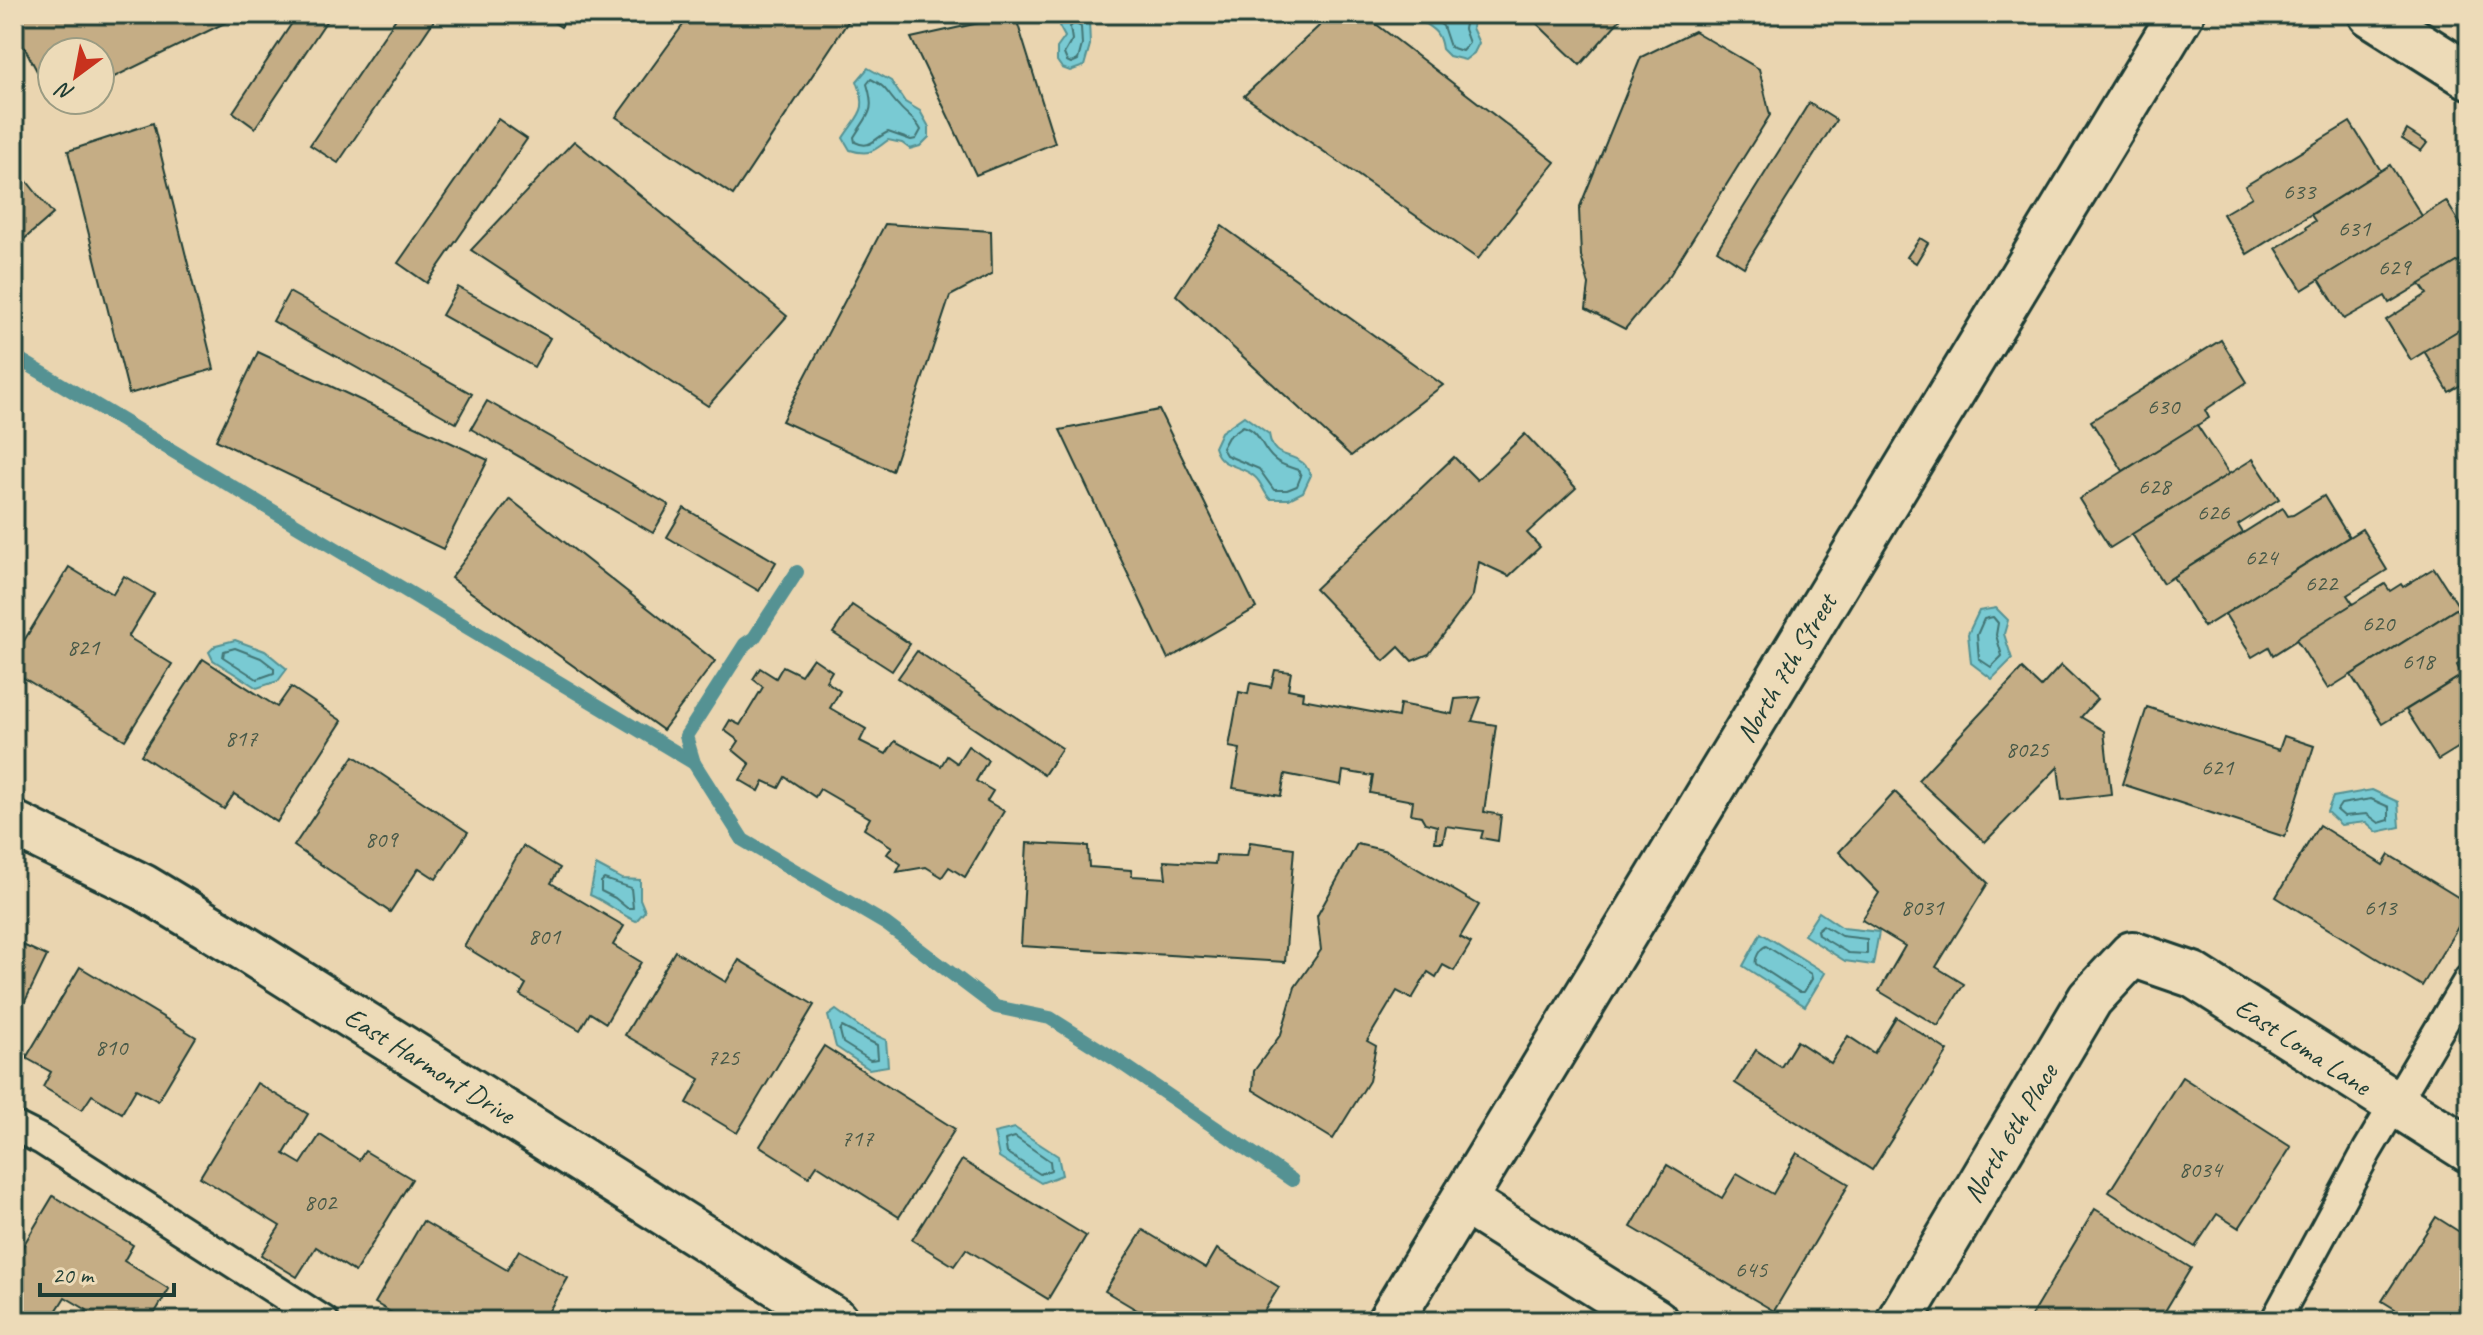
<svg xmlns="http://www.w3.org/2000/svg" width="2483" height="1335" font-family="Caveat,sans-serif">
  <rect width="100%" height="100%" fill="#ead5b0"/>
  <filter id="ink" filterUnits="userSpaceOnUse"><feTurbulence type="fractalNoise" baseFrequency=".0125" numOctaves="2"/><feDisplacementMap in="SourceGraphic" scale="16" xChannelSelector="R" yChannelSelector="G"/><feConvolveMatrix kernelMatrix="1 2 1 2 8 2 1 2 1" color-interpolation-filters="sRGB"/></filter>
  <g filter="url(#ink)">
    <g fill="#79cad3" stroke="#559293" stroke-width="2">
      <path d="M1414 14H1475L1472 28 1479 43 1474 53 1465 60 1449 56 1442 49C1439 25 1426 29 1414 14Z"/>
      <path d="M1080 16 1089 20 1090 45 1084 66 1070 71 1062 68 1057 61V48L1065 37 1059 26 1062 20Z"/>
      <path d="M868 68 891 81 905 102 920 111 929 127V137L920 146 910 149 902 143 888 140C874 151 869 156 850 150L843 138C859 113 869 112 857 81Z"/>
      <path d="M1244 416 1269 434C1273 460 1288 451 1303 463 1307 466 1308 471 1311 475L1303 492 1289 499H1270C1263 492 1262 483 1255 477 1240 463 1221 470 1214 447L1221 432Z"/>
      <path d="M1996 608 2008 620 2004 634 2012 659 1992 679 1971 663 1968 634 1979 611Z"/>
      <path d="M235 640 265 651 287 669 278 681 257 688 213 660 209 652 216 645Z"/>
      <path d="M2372 790 2398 802 2400 827 2377 832 2366 822 2341 825 2327 812 2333 797Z"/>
      <path d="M596 865 622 879 640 880V899L645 911 636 921C619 914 607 902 590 895Z"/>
      <path d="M1819 912 1843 928 1879 932 1873 965 1845 961 1804 935Z"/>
      <path d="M1761 933 1825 973 1805 1006 1743 966Z"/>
      <path d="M836 1010 861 1028 886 1040 888 1066 869 1069 836 1047 828 1016Z"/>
      <path d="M1015 1128 1058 1156 1062 1175 1041 1183 999 1157 994 1133Z"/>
    </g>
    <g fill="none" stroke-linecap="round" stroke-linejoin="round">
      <g stroke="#437574" stroke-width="2">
        <path d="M1425 14 1443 26 1450 47 1462 51 1469 43 1464 29 1467 14"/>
        <path d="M1074 23 1081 27 1082 45 1078 60 1071 63 1067 61 1064 54 1072 40 1070 27Z"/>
        <path d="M871 79C886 86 888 95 899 106 907 116 915 118 921 130L916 139 911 140 888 132C874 138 871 150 855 142L854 137C868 114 876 113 867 84Z"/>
        <path d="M1243 426C1261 431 1260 447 1274 459 1280 465 1290 467 1298 470L1301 476 1297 486 1287 490H1274L1259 469 1226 455 1222 448 1228 437Z"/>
        <path d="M1993 617 1998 623 1996 635 2002 656 1991 667 1979 659 1977 635 1984 619Z"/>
        <path d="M235 648 261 658 274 668V673L257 679 223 657 224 651Z"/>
        <path d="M2371 799 2389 807V820L2379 823 2367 814 2344 816 2337 810 2341 804Z"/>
        <path d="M604 879 631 888 633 908H627L615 898 601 891V882Z"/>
        <path d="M1823 925 1841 936 1867 939V954L1848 953 1818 935 1817 930Z"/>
        <path d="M1766 946 1811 974 1812 979 1804 992H1799L1756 964C1754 959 1760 948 1766 946Z"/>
        <path d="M842 1027 877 1045 878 1059 870 1060 843 1043 840 1031Z"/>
        <path d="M1015 1137 1050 1161 1051 1170 1040 1174 1007 1153 1005 1140Z"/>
      </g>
      <g stroke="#559293" stroke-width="14">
        <path d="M14 356 694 763"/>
        <path d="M797 572 754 638 745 644 686 736 694 763 743 840 886 924 996 1007 1050 1018 1118 1061 1292 1180"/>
      </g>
    </g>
    <g fill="#c5ad85" stroke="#1f3d34" stroke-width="2">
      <path d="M29 14H243L100 84V52H52V99L14 28V22Z"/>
      <path d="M298 14H331L255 128 233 112Z"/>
      <path d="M399 14H428L435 19 338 163 310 145Z"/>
      <path d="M541 14H569L561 27Z"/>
      <path d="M691 14H853L733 195 616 117Z"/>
      <path d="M1332 14H1363L1555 162 1478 259 1244 96Z"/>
      <path d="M1527 14H1625L1580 65Z"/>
      <path d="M1015 15 1055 143 976 175 911 38Z"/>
      <path d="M1694 31 1759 69 1770 115 1670 275 1625 329 1586 309 1589 285 1581 256 1579 209 1641 57Z"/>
      <path d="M1809 103 1836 120 1744 267 1717 250Z"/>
      <path d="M498 119 527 139 427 283 398 263Z"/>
      <path d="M2350 122 2381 171 2247 254 2223 214 2252 197 2245 186Z"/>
      <path d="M153 123 214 369 129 394 68 151Z"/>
      <path d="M2407 130 2427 143 2421 151 2402 139Z"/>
      <path d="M574 141 787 316 708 406 471 250Z"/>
      <path d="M14 165 53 214 14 248Z"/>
      <path d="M2390 165 2422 216 2302 290 2276 248 2307 229 2306 227 2315 221 2311 215Z"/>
      <path d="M2446 201 2469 238V255L2389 303 2385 296 2344 319 2319 279Z"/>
      <path d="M885 224 991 231 992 274 950 296 892 471 782 421Z"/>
      <path d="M1222 226 1443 385 1351 456 1176 295Z"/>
      <path d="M1920 238 1928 243 1916 263 1907 257Z"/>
      <path d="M2469 255V324L2411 360 2386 320 2427 294 2420 284Z"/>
      <path d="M458 287 550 338 534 367 442 315Z"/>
      <path d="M289 292 472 394 456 423 273 321Z"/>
      <path d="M2469 324V380L2449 392 2424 351Z"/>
      <path d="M2221 340 2247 382 2205 410 2209 418 2123 471 2091 421Z"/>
      <path d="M258 352 488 460 443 549 216 440Z"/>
      <path d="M487 401 669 505 653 533 471 429Z"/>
      <path d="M1159 410 1256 608 1168 659 1060 430Z"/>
      <path d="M2197 425 2229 474 2110 548 2079 499Z"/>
      <path d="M1525 434 1576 488 1527 533 1540 547 1509 576 1479 562 1473 595 1429 654 1412 661 1399 647 1384 661 1315 589 1454 457 1477 480Z"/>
      <path d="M2253 459 2279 499 2238 525 2243 533 2163 583 2132 534Z"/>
      <path d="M2324 496 2349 537 2204 627 2173 577 2283 508 2288 516 2293 515Z"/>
      <path d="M510 499 715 661 663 730 451 578Z"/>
      <path d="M684 508 776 562 759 591 667 537Z"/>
      <path d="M2362 529 2387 570 2347 595 2353 604 2273 655 2269 647 2252 657 2225 614Z"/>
      <path d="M69 567 113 594 124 576 154 594 128 637 172 664 125 740 14 672V657Z"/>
      <path d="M2434 568 2459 607 2328 689 2296 639 2385 584 2390 591 2401 584 2403 587Z"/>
      <path d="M2469 601V657L2457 665 2462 675 2382 724 2351 675Z"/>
      <path d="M852 605 910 644 892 671 833 633Z"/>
      <path d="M917 651 1062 748 1044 775 898 678Z"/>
      <path d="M813 658 832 671 826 681 840 691 830 708 866 729 860 741 886 754 895 741 941 766 947 756 957 763 968 746 988 760 976 781 993 791 987 801 1004 811 965 877 949 867 942 877 926 867 897 872 901 864 887 854 892 847 864 829 870 818 820 789 815 797 785 777 779 788 764 781 759 791 740 780 750 764 733 750 739 741 724 730 730 720 740 725 763 687 753 679 760 668 776 678 783 666 801 675Z"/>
      <path d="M203 659 277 707 291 687 342 721 277 822 234 794 224 809 141 755Z"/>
      <path d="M2061 665 2097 699 2081 717 2104 731 2111 794 2062 800 2058 767 1985 842 1918 780 2022 669 2041 687Z"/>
      <path d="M1275 670 1291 672 1288 689 1303 692 1302 699 1398 717 1400 704 1452 714 1455 699 1481 697 1472 721 1496 725 1484 812 1501 815 1498 841 1481 838 1483 831 1446 826 1443 842H1435L1437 826 1425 823 1421 816 1411 814 1413 801 1370 793 1373 776 1343 771 1341 785 1285 774 1281 796 1233 788 1240 749 1229 747 1239 692 1248 694 1250 683 1271 687Z"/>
      <path d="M2469 671V741L2438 760 2406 710Z"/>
      <path d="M2147 707 2279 750 2284 736 2314 746 2285 837 2122 784Z"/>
      <path d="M354 756 468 832 436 879 419 868 390 912 294 846Z"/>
      <path d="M1895 792 1988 883 1936 967 1964 984 1938 1026 1879 991 1905 946 1862 920 1879 893 1839 852Z"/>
      <path d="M2319 825 2383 865 2389 855 2469 904V909L2422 986 2276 897Z"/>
      <path d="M1250 842 1294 848 1285 962 1021 946 1027 843 1088 846 1089 867 1131 870 1132 876 1166 878 1164 861 1215 864 1216 855 1247 856Z"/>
      <path d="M1357 844 1387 851 1479 905 1460 937 1471 943 1454 971 1443 965 1436 977 1428 972 1412 999 1397 991 1367 1041 1376 1046 1369 1081 1333 1139 1253 1090 1254 1071 1281 1034 1295 987 1321 950 1317 916Z"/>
      <path d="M523 846 560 868 551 883 624 926 613 945 641 962 606 1023 590 1013 580 1030 520 995 526 984 464 946Z"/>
      <path d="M14 941 47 956 14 1024Z"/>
      <path d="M675 951 726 982 739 960 814 1005 737 1133 687 1103 700 1079 625 1035Z"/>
      <path d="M80 967 196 1037 158 1101 136 1089 122 1113 92 1095 82 1110 43 1087 51 1072 26 1058Z"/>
      <path d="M1896 1017 1948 1051 1872 1170 1735 1083 1756 1050 1781 1067 1797 1041 1831 1063 1848 1036 1874 1053Z"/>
      <path d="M824 1046 955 1129 899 1217 817 1165 809 1177 760 1146Z"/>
      <path d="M2182 1077 2291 1147 2239 1228 2217 1214 2195 1247 2109 1192Z"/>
      <path d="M257 1083 308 1114 284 1154 301 1164 320 1135 359 1160 365 1151 412 1179 355 1272 316 1247 297 1277 261 1255 280 1226 200 1177Z"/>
      <path d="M1797 1153 1849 1184 1774 1311 1631 1227 1667 1165 1722 1198 1737 1173 1773 1194Z"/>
      <path d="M962 1160 1086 1236 1048 1299 966 1249 954 1266 912 1240Z"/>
      <path d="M53 1196 133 1245 124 1261 169 1289 150 1321H80L87 1310 65 1297 50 1321H14V1261Z"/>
      <path d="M2095 1209 2191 1268 2159 1321H2028Z"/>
      <path d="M2436 1217 2469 1238V1321H2387L2395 1309 2382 1301Z"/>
      <path d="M423 1221 507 1270 519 1250 568 1278 543 1321H406L375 1303Z"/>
      <path d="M1143 1230 1206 1268 1217 1249 1279 1287 1258 1321H1144L1147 1316 1105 1291Z"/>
      <path d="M589 1313 601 1321H584Z"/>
    </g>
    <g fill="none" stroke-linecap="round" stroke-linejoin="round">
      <defs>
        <g id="service">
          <path d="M14 1126 42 1140 324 1321"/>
          <path d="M2275 1321 2367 1151 2469 979"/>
        </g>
        <g id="minor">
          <path d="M14 824 143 887 241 946 836 1321"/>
          <path d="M1464 1201 1655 1321"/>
          <path d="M1899 1321 2090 999 2132 954 2193 975 2469 1150"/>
        </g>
        <g id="primary">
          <path d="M2371 14 2469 76"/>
          <path d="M1390 1321 2181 14"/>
        </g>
      </defs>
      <use href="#service" stroke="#1f3d34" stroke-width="34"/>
      <use href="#minor" stroke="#1f3d34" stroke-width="50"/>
      <use href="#primary" stroke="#1f3d34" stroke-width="50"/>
      <use href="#service" stroke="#eddbb8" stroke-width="28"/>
      <use href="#minor" stroke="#eddbb8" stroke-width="44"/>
      <use href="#primary" stroke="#eddbb8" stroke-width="44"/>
    </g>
  </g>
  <g text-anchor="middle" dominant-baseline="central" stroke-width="6" stroke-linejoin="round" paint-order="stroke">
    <g font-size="24" fill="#485948">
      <text x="2299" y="191">633</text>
      <text x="2354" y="228">631</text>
      <text x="2394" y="267">629</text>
      <text x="2163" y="406">630</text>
      <text x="2154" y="486">628</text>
      <text x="2213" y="512">626</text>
      <text x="2261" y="557">624</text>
      <text x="2321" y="583">622</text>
      <text x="2378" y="623">620</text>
      <text x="83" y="647">821</text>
      <text x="2418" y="661">618</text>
      <text x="241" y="738">817</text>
      <text x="2027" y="749">8025</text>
      <text x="2217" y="767">621</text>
      <text x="381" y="839">809</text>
      <text x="1922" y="907">8031</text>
      <text x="2380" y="907">613</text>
      <text x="544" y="936">801</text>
      <text x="111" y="1047">810</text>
      <text x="723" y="1057">725</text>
      <text x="857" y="1138">717</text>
      <text x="2200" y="1169">8034</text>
      <text x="320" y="1202">802</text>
      <text x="1751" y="1269">645</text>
    </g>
    <g font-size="28" fill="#1f3d34" stroke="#eddbb8">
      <text transform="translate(1786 668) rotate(-59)">North 7th Street</text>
      <text transform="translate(2303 1046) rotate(33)">East Loma Lane</text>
      <text transform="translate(430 1065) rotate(32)">East Harmont Drive</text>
      <text transform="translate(2010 1133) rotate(-59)">North 6th Place</text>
    </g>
  </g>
  <rect width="2483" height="1335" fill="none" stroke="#eddbb8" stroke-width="48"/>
  <rect x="24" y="24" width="2435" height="1287" fill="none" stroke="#1f3d34" stroke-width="3" filter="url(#ink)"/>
  <g transform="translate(76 76) rotate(212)"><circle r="38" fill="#eddbb8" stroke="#9b9c83" stroke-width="2"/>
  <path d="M0-6L14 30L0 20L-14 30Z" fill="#c8321e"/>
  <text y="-12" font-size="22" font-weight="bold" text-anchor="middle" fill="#1f3d34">N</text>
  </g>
  <path d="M40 1283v12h134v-12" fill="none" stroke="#1f3d34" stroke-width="4"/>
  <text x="52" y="1283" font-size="24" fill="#1f3d34" stroke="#eddbb8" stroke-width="6" paint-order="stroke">20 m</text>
</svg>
